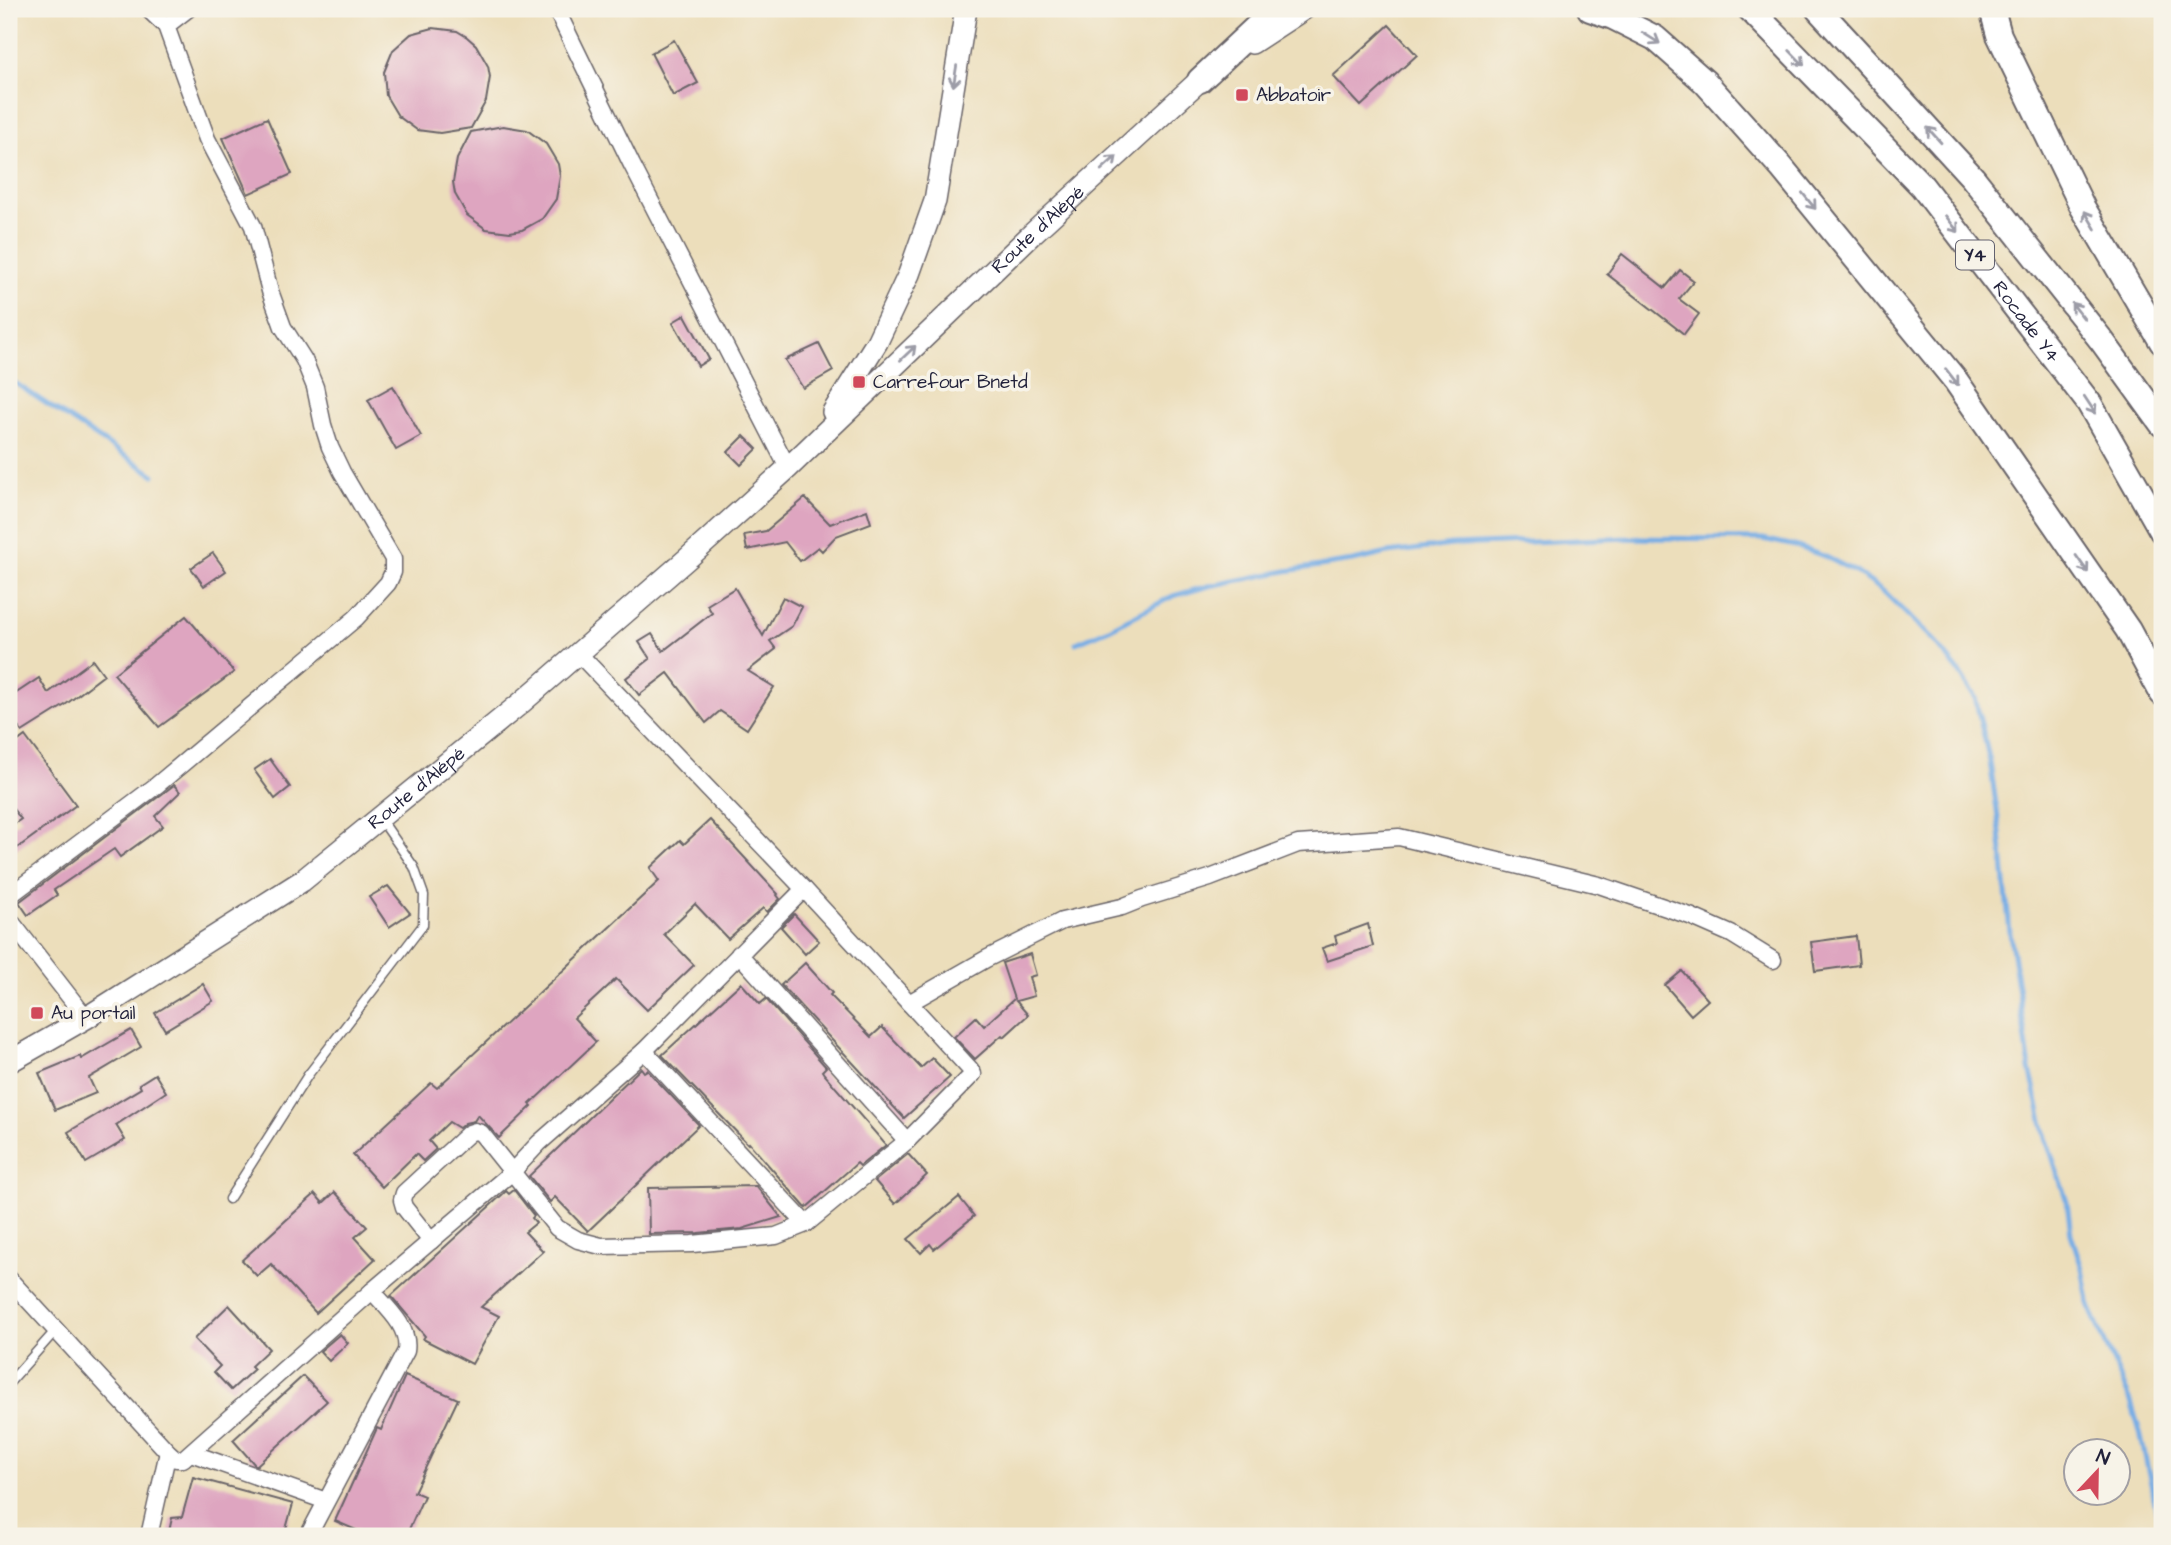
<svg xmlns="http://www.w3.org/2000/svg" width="2171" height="1545" font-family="'Architects Daughter',sans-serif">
  <rect width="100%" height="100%" fill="#f7f3e8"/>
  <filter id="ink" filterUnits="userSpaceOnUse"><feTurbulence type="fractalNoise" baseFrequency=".0143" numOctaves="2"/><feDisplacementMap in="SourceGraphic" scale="14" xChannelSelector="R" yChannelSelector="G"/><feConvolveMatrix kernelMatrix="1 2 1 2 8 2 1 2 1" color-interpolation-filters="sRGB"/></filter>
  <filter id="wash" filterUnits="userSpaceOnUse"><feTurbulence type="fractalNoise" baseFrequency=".00686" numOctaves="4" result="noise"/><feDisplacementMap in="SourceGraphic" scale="28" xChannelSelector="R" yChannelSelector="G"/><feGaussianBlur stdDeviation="1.57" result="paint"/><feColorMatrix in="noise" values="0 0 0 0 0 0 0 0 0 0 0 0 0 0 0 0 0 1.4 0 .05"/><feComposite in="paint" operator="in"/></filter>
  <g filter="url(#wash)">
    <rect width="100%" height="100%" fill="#ecdebb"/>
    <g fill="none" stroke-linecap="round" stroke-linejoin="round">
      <g stroke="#77ade5" stroke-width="5">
        <path d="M9 379 154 475"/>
        <path d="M1076 643 1109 629 1173 596 1209 586 1286 571 1353 561 1388 553 1452 545 1628 538 1763 539 1795 546 1824 556 1856 572 1883 591 1933 640 1957 669 1975 697 1990 762 2000 832 2010 933 2030 1069 2046 1138 2067 1202 2071 1234 2082 1268 2089 1306 2131 1402 2140 1432 2162 1536"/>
      </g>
    </g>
    <g id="blocks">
      <g fill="#dea5c0">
        <path d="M1389 25 1417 55 1361 106 1333 76Z"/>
        <path d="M433 28 457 31 467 37 476 45 488 66 490 77 486 101 471 128 440 133 417 130 398 116 386 96 384 72 393 50 411 34Z"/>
        <path d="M674 40 698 83 673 96 651 53Z"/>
        <path d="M267 118 292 174 248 194 223 138Z"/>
        <path d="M503 126 527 130 546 144 558 164 560 176 556 199 542 219 522 230 510 232 486 229 467 215 455 194 453 182 457 159 471 132Z"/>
        <path d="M1622 254 1665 288 1680 270 1694 281 1679 299 1699 314 1684 334 1607 274Z"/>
        <path d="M685 315 709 359 698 366 673 322Z"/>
        <path d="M819 344 833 371 803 388 785 360Z"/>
        <path d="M393 386 421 436 396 450 368 400Z"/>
        <path d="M744 436 757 449 741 465 728 452Z"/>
        <path d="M805 498 830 524 867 510 871 523 836 536 822 551 818 547 800 561 785 542 747 550 744 535 766 531Z"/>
        <path d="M213 553 226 571 204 586 191 568Z"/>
        <path d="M735 588 763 636 783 597 802 607 792 626 770 641 776 649 748 671 774 687 747 729 720 711 706 723 668 673 639 695 626 678 650 659 639 642 652 634 663 651 712 613 707 605Z"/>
        <path d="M186 616 234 672 159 727 114 674Z"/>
        <path d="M93 660 104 675 65 705 22 732 9 716V698L39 678 48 693Z"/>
        <path d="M25 736 76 805 9 854V828L21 819 9 804V748Z"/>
        <path d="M270 759 290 787 275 799 254 770Z"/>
        <path d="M174 785 180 792 155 816 163 826 120 857 114 849 54 890 57 895 28 915 19 902Z"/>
        <path d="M710 820 778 894 777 895 780 899 767 912 763 908 728 939 695 904 664 934 694 965 647 1010 616 979 574 1018 596 1042 530 1104 532 1106 499 1138 478 1115 474 1121 465 1123 459 1128 449 1122 429 1141 436 1149 423 1161 416 1154 382 1187 353 1155 431 1083 437 1088 659 881 650 868 680 840 684 844Z"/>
        <path d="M388 886 410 913 389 927 369 897Z"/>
        <path d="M794 914 819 941 805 954 781 927Z"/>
        <path d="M1368 924 1373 946 1327 961 1322 948 1337 943 1335 936Z"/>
        <path d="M1856 936 1859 965 1815 971 1811 942Z"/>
        <path d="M1030 954 1036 975 1029 977 1034 996 1016 1001 1028 1015 1004 1037 1002 1035 975 1059 954 1037 976 1017 984 1026 1014 999 1002 963Z"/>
        <path d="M805 963 832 993 830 995 871 1037 882 1027 921 1068 932 1058 950 1077 904 1118 781 985Z"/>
        <path d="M1682 971 1708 1000 1691 1015 1665 985Z"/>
        <path d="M741 983 760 1004 766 999 826 1067 822 1071 824 1074 886 1145 860 1166 857 1163 806 1208 749 1143 748 1144 662 1055Z"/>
        <path d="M203 984 213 1001 165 1030 155 1013Z"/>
        <path d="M131 1030 141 1047 89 1078 96 1093 55 1110 39 1073 80 1056 81 1059Z"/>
        <path d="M641 1068 644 1072 647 1070 699 1125 588 1231 555 1197 550 1202 529 1176Z"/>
        <path d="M155 1074 166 1092 116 1125 125 1140 86 1163 68 1132 141 1088 139 1084Z"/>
        <path d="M908 1154 927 1175 895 1204 875 1181Z"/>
        <path d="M756 1186 781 1217 742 1229 698 1233 649 1234 648 1188Z"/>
        <path d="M514 1190 534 1216 532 1218 536 1223 525 1232 543 1251 481 1307 499 1316 472 1364 423 1339 425 1336 391 1296 503 1194 506 1191 509 1194Z"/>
        <path d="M335 1192 367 1227 355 1237 375 1259 316 1313 271 1264 257 1276 242 1260 315 1194 323 1203Z"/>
        <path d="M959 1197 974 1216 934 1249 930 1244 921 1253 908 1239Z"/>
        <path d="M229 1305 269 1349 251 1366 254 1369 231 1390 214 1372 220 1366 194 1339Z"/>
        <path d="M340 1334 348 1343 329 1361 320 1351Z"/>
        <path d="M303 1376 327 1401 257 1465H255L233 1440Z"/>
        <path d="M405 1376 458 1399 414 1492 424 1496 406 1536H370L335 1521 377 1428 381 1430Z"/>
        <path d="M193 1477 293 1504 284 1536H168L172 1518 182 1517Z"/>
      </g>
    </g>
  </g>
  <g filter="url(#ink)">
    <use href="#blocks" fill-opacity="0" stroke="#696468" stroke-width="2"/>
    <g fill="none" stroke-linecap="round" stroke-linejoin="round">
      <defs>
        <g id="service">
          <path d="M229 1199 308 1075 423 925 424 895 414 867 380 818"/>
          <path d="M9 1383 56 1330"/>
        </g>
        <g id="minor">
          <path d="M556 9 632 165 788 468"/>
          <path d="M166 26 188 9"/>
          <path d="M9 896 157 785 356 618 388 583 393 572V559L342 472 330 447 323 425 315 387 304 360 283 327 270 291 253 226 207 139 166 26 148 9"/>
          <path d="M9 919 86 1018"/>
          <path d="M739 954 907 1141"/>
          <path d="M909 1003 986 959 1062 921 1122 907 1142 899 1210 878 1298 844 1399 837 1599 885 1690 916 1731 934 1773 960"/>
          <path d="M644 1051 806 1224"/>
          <path d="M431 1241 404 1207 402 1200 404 1193 469 1133 475 1131 481 1133 557 1228 578 1240 601 1246 692 1244 776 1236 806 1224 907 1141 973 1074 970 1069 804 889 578 653"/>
          <path d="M9 1279 168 1452 176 1459H183L372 1291 511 1173 539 1143 644 1051 804 889"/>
          <path d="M191 1453 326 1501"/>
          <path d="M149 1536 168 1452"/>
          <path d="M308 1536 406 1351C410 1327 387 1308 372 1291"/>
        </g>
        <g id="secondary">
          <path d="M1252 43 1304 9"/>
          <path d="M833 412 877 342 909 274 935 201 966 9"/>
          <path id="s1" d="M9 1062 86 1018 302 881 521 703 687 559 788 468 1032 234 1200 80 1211 72"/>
        </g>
        <g id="trunk">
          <path d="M1590 9 1613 17 1655 38 1705 82 1782 168 1956 381 2128 630 2162 693"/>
          <path id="s2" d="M1750 9 1922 186 2089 403 2162 531"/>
          <path d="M1818 9 1973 178 2102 341 2162 424"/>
          <path d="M1992 9 1999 35 2083 208 2162 342"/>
          <path d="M1200 80 1276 9"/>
        </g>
      </defs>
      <use href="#service" stroke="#696468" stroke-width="11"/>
      <use href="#minor" stroke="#696468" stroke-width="19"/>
      <use href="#secondary" stroke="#696468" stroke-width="24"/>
      <use href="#trunk" stroke="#696468" stroke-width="28"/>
      <use href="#service" stroke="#fff" stroke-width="8"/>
      <use href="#minor" stroke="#fff" stroke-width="16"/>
      <use href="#secondary" stroke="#fff" stroke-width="21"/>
      <use href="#trunk" stroke="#fff" stroke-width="24"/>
    </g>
    <defs><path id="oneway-shaft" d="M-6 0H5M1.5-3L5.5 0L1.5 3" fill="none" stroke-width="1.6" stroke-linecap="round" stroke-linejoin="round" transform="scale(1.75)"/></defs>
    <g stroke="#9c9ca7">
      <use href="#oneway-shaft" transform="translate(1651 38) rotate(32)"/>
      <use href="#oneway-shaft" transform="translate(1797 58) rotate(46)"/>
      <use href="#oneway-shaft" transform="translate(955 76) rotate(99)"/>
      <use href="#oneway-shaft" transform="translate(1934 135) rotate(-132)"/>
      <use href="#oneway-shaft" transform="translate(1109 163) rotate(-42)"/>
      <use href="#oneway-shaft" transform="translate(1809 201) rotate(51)"/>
      <use href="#oneway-shaft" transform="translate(2090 220) rotate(-121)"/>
      <use href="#oneway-shaft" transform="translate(1952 224) rotate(52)"/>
      <use href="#oneway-shaft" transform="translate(2078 311) rotate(-128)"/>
      <use href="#oneway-shaft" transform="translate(908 353) rotate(-44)"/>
      <use href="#oneway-shaft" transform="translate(1952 377) rotate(52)"/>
      <use href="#oneway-shaft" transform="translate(2090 405) rotate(57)"/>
      <use href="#oneway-shaft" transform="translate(2082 564) rotate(55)"/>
    </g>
  </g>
  <g fill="#d1495b" stroke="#f7f3e8" stroke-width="2.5">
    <rect x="1235" y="88" width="14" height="14" rx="3.5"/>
    <rect x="852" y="375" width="14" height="14" rx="3.5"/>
    <rect x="30" y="1006" width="14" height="14" rx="3.5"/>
  </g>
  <g text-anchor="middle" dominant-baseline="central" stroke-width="7" stroke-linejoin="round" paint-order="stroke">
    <rect fill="#f7f3e8" stroke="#62616f" stroke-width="2" x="1956" y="240.5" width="38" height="29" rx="5"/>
    <g font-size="18" font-weight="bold" fill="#22223b">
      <text x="1975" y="255">Y4</text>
    </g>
    <g font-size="19" fill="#22223b" stroke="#f7f3e8" text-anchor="start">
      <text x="1256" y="95">Abbatoir</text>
      <text x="873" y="382">Carrefour Bnetd</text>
      <text x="51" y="1013">Au portail</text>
    </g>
    <g font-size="19" fill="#22223b" stroke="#f7f3e8">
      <text stroke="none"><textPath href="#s1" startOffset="1328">Route d'Alépé</textPath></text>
      <text stroke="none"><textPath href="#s2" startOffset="418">Rocade Y4</textPath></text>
      <text stroke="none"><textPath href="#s1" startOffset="492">Route d'Alépé</textPath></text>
    </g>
  </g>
  <rect width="2171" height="1545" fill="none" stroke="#f7f3e8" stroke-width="35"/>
  <g transform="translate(2097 1472) rotate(22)"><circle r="33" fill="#f7f3e8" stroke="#a29fa3" stroke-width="2"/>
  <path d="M0-5L12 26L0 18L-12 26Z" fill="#d1495b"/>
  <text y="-10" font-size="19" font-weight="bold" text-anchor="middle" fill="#22223b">N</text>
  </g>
</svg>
